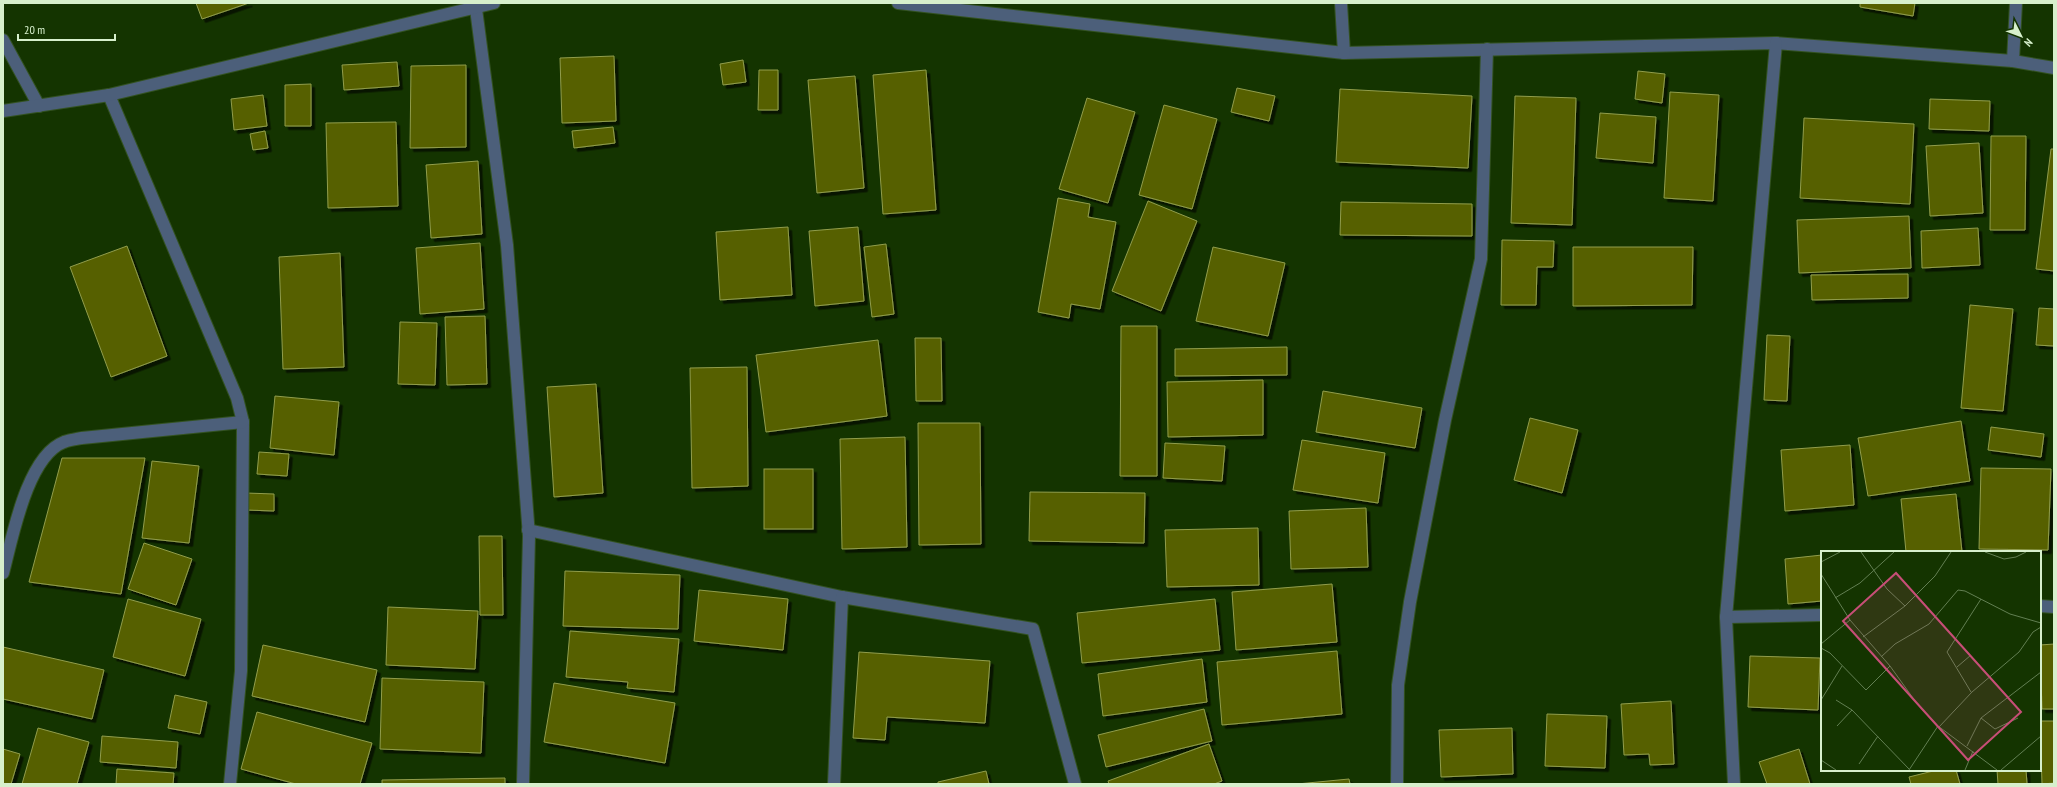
<svg xmlns="http://www.w3.org/2000/svg" width="2057" height="787" font-family="'PT Sans Narrow',sans-serif">
  <defs>
    <filter id="shadow"><feDropShadow dx="3.5" dy="3.5" stdDeviation="0" flood-color="#0009"/></filter>
  </defs>
  <rect width="100%" height="100%" fill="#143400"/>
  <g fill="#566000" stroke="#919d4c" filter="url(#shadow)">
    <path d="M196 3H249L202 19Z"/>
    <path d="M1860 3H1915L1913 16 1860 7Z"/>
    <path d="M614 56 616 121 562 123 560 58Z"/>
    <path d="M743 60 746 82 723 85 720 64Z"/>
    <path d="M397 62 399 86 344 90 342 65Z"/>
    <path d="M466 65V147L410 148 411 66Z"/>
    <path d="M759 70H778V110H758Z"/>
    <path d="M926 70 936 210 883 214 873 75Z"/>
    <path d="M1638 71 1665 74 1662 103 1635 99Z"/>
    <path d="M855 76 864 188 817 193 808 80Z"/>
    <path d="M311 84V126H285V85Z"/>
    <path d="M1237 88 1275 96 1269 121 1231 112Z"/>
    <path d="M1340 89 1472 96 1468 168 1336 162Z"/>
    <path d="M1670 92 1719 95 1713 201 1664 198Z"/>
    <path d="M263 95 267 126 234 130 231 99Z"/>
    <path d="M1515 96 1576 98 1572 225 1511 223Z"/>
    <path d="M1087 98 1135 112 1108 203 1059 189Z"/>
    <path d="M1930 99 1990 101 1989 131 1929 129Z"/>
    <path d="M1164 105 1217 119 1192 209 1139 195Z"/>
    <path d="M1600 113 1656 117 1653 163 1596 158Z"/>
    <path d="M1804 118 1914 124 1910 204 1800 198Z"/>
    <path d="M396 122 398 206 328 208 326 123Z"/>
    <path d="M613 127 615 143 574 148 572 131Z"/>
    <path d="M265 131 268 148 253 150 250 134Z"/>
    <path d="M1991 136H2026L2025 230H1990Z"/>
    <path d="M1979 143 1983 213 1930 216 1926 146Z"/>
    <path d="M2051 149H2054V271L2036 269Z"/>
    <path d="M478 161 482 234 431 238 426 165Z"/>
    <path d="M1058 198 1090 204 1088 217 1116 222 1100 309 1071 304 1069 318 1038 312Z"/>
    <path d="M1148 201 1197 221 1161 311 1112 291Z"/>
    <path d="M1341 202 1472 204V236L1340 235Z"/>
    <path d="M1909 216 1911 268 1799 273 1797 220Z"/>
    <path d="M788 227 792 295 720 300 716 232Z"/>
    <path d="M858 227 864 301 815 306 809 231Z"/>
    <path d="M1978 228 1980 265 1922 268 1921 231Z"/>
    <path d="M1502 240 1554 241 1553 267H1537L1536 305H1501Z"/>
    <path d="M480 243 484 309 420 314 416 248Z"/>
    <path d="M886 244 894 314 872 317 864 247Z"/>
    <path d="M127 246 167 356 111 377 70 267Z"/>
    <path d="M1213 247 1285 263 1268 336 1196 321Z"/>
    <path d="M1573 247H1693L1692 305 1573 306Z"/>
    <path d="M340 253 344 367 283 369 279 257Z"/>
    <path d="M1908 274V298L1812 300 1811 275Z"/>
    <path d="M1970 305 2013 309 2003 411 1961 408Z"/>
    <path d="M2039 308 2054 309V346L2036 345Z"/>
    <path d="M485 316 487 384 447 385 445 317Z"/>
    <path d="M400 322 437 323 435 385 398 384Z"/>
    <path d="M1121 326H1157V476H1120Z"/>
    <path d="M1767 335 1790 336 1787 401 1764 400Z"/>
    <path d="M915 338H941L942 401H916Z"/>
    <path d="M878 340 887 416 766 432 756 355Z"/>
    <path d="M1287 347V375L1175 376V349Z"/>
    <path d="M747 367 748 486 692 488 690 368Z"/>
    <path d="M1263 380V435L1168 437 1167 382Z"/>
    <path d="M596 384 603 493 554 497 547 387Z"/>
    <path d="M1323 391 1422 408 1415 448 1316 432Z"/>
    <path d="M275 396 339 402 334 455 270 448Z"/>
    <path d="M1530 418 1578 430 1562 493 1514 480Z"/>
    <path d="M1961 421 1970 481 1868 496 1858 438Z"/>
    <path d="M918 423H980L981 544 919 545Z"/>
    <path d="M1991 427 2044 434 2041 457 1988 450Z"/>
    <path d="M905 437 907 547 842 549 840 439Z"/>
    <path d="M1302 440 1385 453 1378 503 1293 490Z"/>
    <path d="M1165 443 1225 446 1222 481 1163 478Z"/>
    <path d="M1850 445 1854 505 1785 511 1781 450Z"/>
    <path d="M259 452 289 454 287 476 257 474Z"/>
    <path d="M62 458H145L121 594 29 582Z"/>
    <path d="M152 461 199 466 189 543 142 538Z"/>
    <path d="M1981 468 2051 469 2048 550 1979 549Z"/>
    <rect x="764" y="469" width="49" height="60"/>
    <path d="M1030 492 1145 493 1144 543 1029 541Z"/>
    <path d="M246 493 274 494V511L246 510Z"/>
    <path d="M1956 494 1962 552H1906L1901 499Z"/>
    <path d="M1366 508 1368 567 1291 569 1289 511Z"/>
    <path d="M1258 528 1259 585 1167 587 1165 530Z"/>
    <path d="M479 536H502L503 615H480Z"/>
    <path d="M144 543 192 559 176 605 128 589Z"/>
    <path d="M1822 555V601L1788 604 1785 559Z"/>
    <path d="M565 571 680 575 678 629 563 626Z"/>
    <path d="M1332 584 1337 642 1236 650 1232 592Z"/>
    <path d="M699 590 788 599 783 650 694 641Z"/>
    <path d="M128 599 201 619 185 676 113 657Z"/>
    <path d="M1215 599 1220 650 1082 663 1077 613Z"/>
    <path d="M388 607 478 611 475 669 386 665Z"/>
    <path d="M570 631 679 639 674 692 627 688 628 682 566 677Z"/>
    <path d="M2054 644V709H2042L2040 645Z"/>
    <path d="M263 645 377 670 365 722 252 696Z"/>
    <path d="M3 647 104 670 92 719 3 699Z"/>
    <path d="M1337 651 1342 714 1222 725 1217 662Z"/>
    <path d="M859 652 990 661 985 723 887 717 885 740 853 738Z"/>
    <path d="M1750 656 1820 658 1818 710 1748 707Z"/>
    <path d="M1202 659 1207 702 1103 716 1098 674Z"/>
    <path d="M382 678 484 682 481 753 380 749Z"/>
    <path d="M554 683 675 703 665 763 544 742Z"/>
    <path d="M175 695 207 702 200 734 168 728Z"/>
    <path d="M1671 701 1674 764 1650 765 1649 754 1624 755 1621 704Z"/>
    <path d="M1204 709 1212 741 1106 767 1098 735Z"/>
    <path d="M257 712 372 743 360 784H296L241 769Z"/>
    <path d="M1547 714 1607 716 1605 768 1545 766Z"/>
    <path d="M2040 721H2054V783L2042 784Z"/>
    <path d="M38 728 89 742 77 784H22Z"/>
    <path d="M1512 728 1513 774 1441 777 1439 730Z"/>
    <path d="M102 736 178 742 176 768 100 762Z"/>
    <path d="M1209 744 1222 781 1214 784H1109L1108 781Z"/>
    <path d="M3 749 20 754 11 784H3Z"/>
    <path d="M1799 749 1810 784H1767L1759 762Z"/>
    <path d="M117 769 174 773 173 784H116Z"/>
    <path d="M1937 770H1956L1960 784H1911L1909 777Z"/>
    <path d="M1997 770H2026L2027 784H1998Z"/>
    <path d="M986 771 989 784H938V782Z"/>
    <path d="M505 778V784H382V780Z"/>
    <path d="M1349 779 1350 784H1297Z"/>
  </g>
  <g fill="none" stroke-linecap="round" stroke-linejoin="round">
    <defs>
      <g id="street">
        <path d="M898 3 1344 53 1776 43 2013 61 2054 68"/>
        <path d="M1341 3 1344 53"/>
        <path d="M476 9 507 245 529 536 523 784"/>
        <path d="M3 40 39 106"/>
        <path d="M2013 61 2016 3"/>
        <path d="M109 95 237 398 243 422 241 671 230 784"/>
        <path d="M3 111 109 95 494 3"/>
        <path d="M528 530 842 597 1033 629 1075 784"/>
        <path d="M3 573C12 539 27 456 64 442 70 440 77 439 82 438L243 422"/>
        <path d="M2040 606 2054 607"/>
        <path d="M1726 617 1822 615"/>
        <path d="M834 784 842 597"/>
        <path d="M1397 784 1398 685 1410 602 1445 420 1481 259 1487 49"/>
        <path d="M1734 784 1726 617 1776 43"/>
      </g>
    </defs>
    <use href="#street" stroke="#335221" stroke-width="14"/>
    <use href="#street" stroke="#4c5f7a" stroke-width="12"/>
  </g>
  <g transform="translate(1821 551)">
    <rect width="220" height="220" fill="#143400"/>
    <path fill="none" stroke="#627f52" stroke-width="1" d="M40 1 66 38 84 55M164 1 183 8 195 6 205 1M0 11 19 1M0 23 29 69 69 115 97 154 117 175 176 219M14 47 39 32 73 1M42 86 84 55 114 25 130 1M0 93 29 69M0 97 9 102 45 139 69 115M60 106 74 93 108 73 137 39 144 40 189 63 220 72M136 116 150 104M150 141 126 101 160 48M0 149 21 115M15 149 31 159 88 218M160 167 174 178 197 167M16 175 31 159M118 176 151 141 198 101 212 81 220 76M146 195 160 167 220 121M0 209 15 219M38 213 57 185M88 219 117 175M144 219 152 200M180 219 220 185"/>
    <path fill="#c74e77" fill-opacity="0.15" stroke="#c74e77" stroke-width="2" d="M75 22 200 161 147 209 22 70Z"/>
    <rect width="220" height="220" fill="none" stroke="#d7f0cc" stroke-width="2"/>
  </g>
  <rect width="2057" height="787" fill="none" stroke="#d7f0cc" stroke-width="8"/>
  <g transform="translate(2021 36) rotate(132)" stroke="#143400" stroke-width="3" paint-order="stroke">
  <path d="M0-3L7 15L0 10L-7 15Z" fill="#d7f0cc"/>
  <text y="-6" font-size="11" font-weight="bold" text-anchor="middle" fill="#d7f0cc">N</text>
  </g>
  <path d="M18 34v6h97v-6" fill="none" stroke="#d7f0cc" stroke-width="2"/>
  <text x="24" y="34" font-size="12" fill="#d7f0cc" stroke="#143400" stroke-width="3" paint-order="stroke">20 m</text>
</svg>
